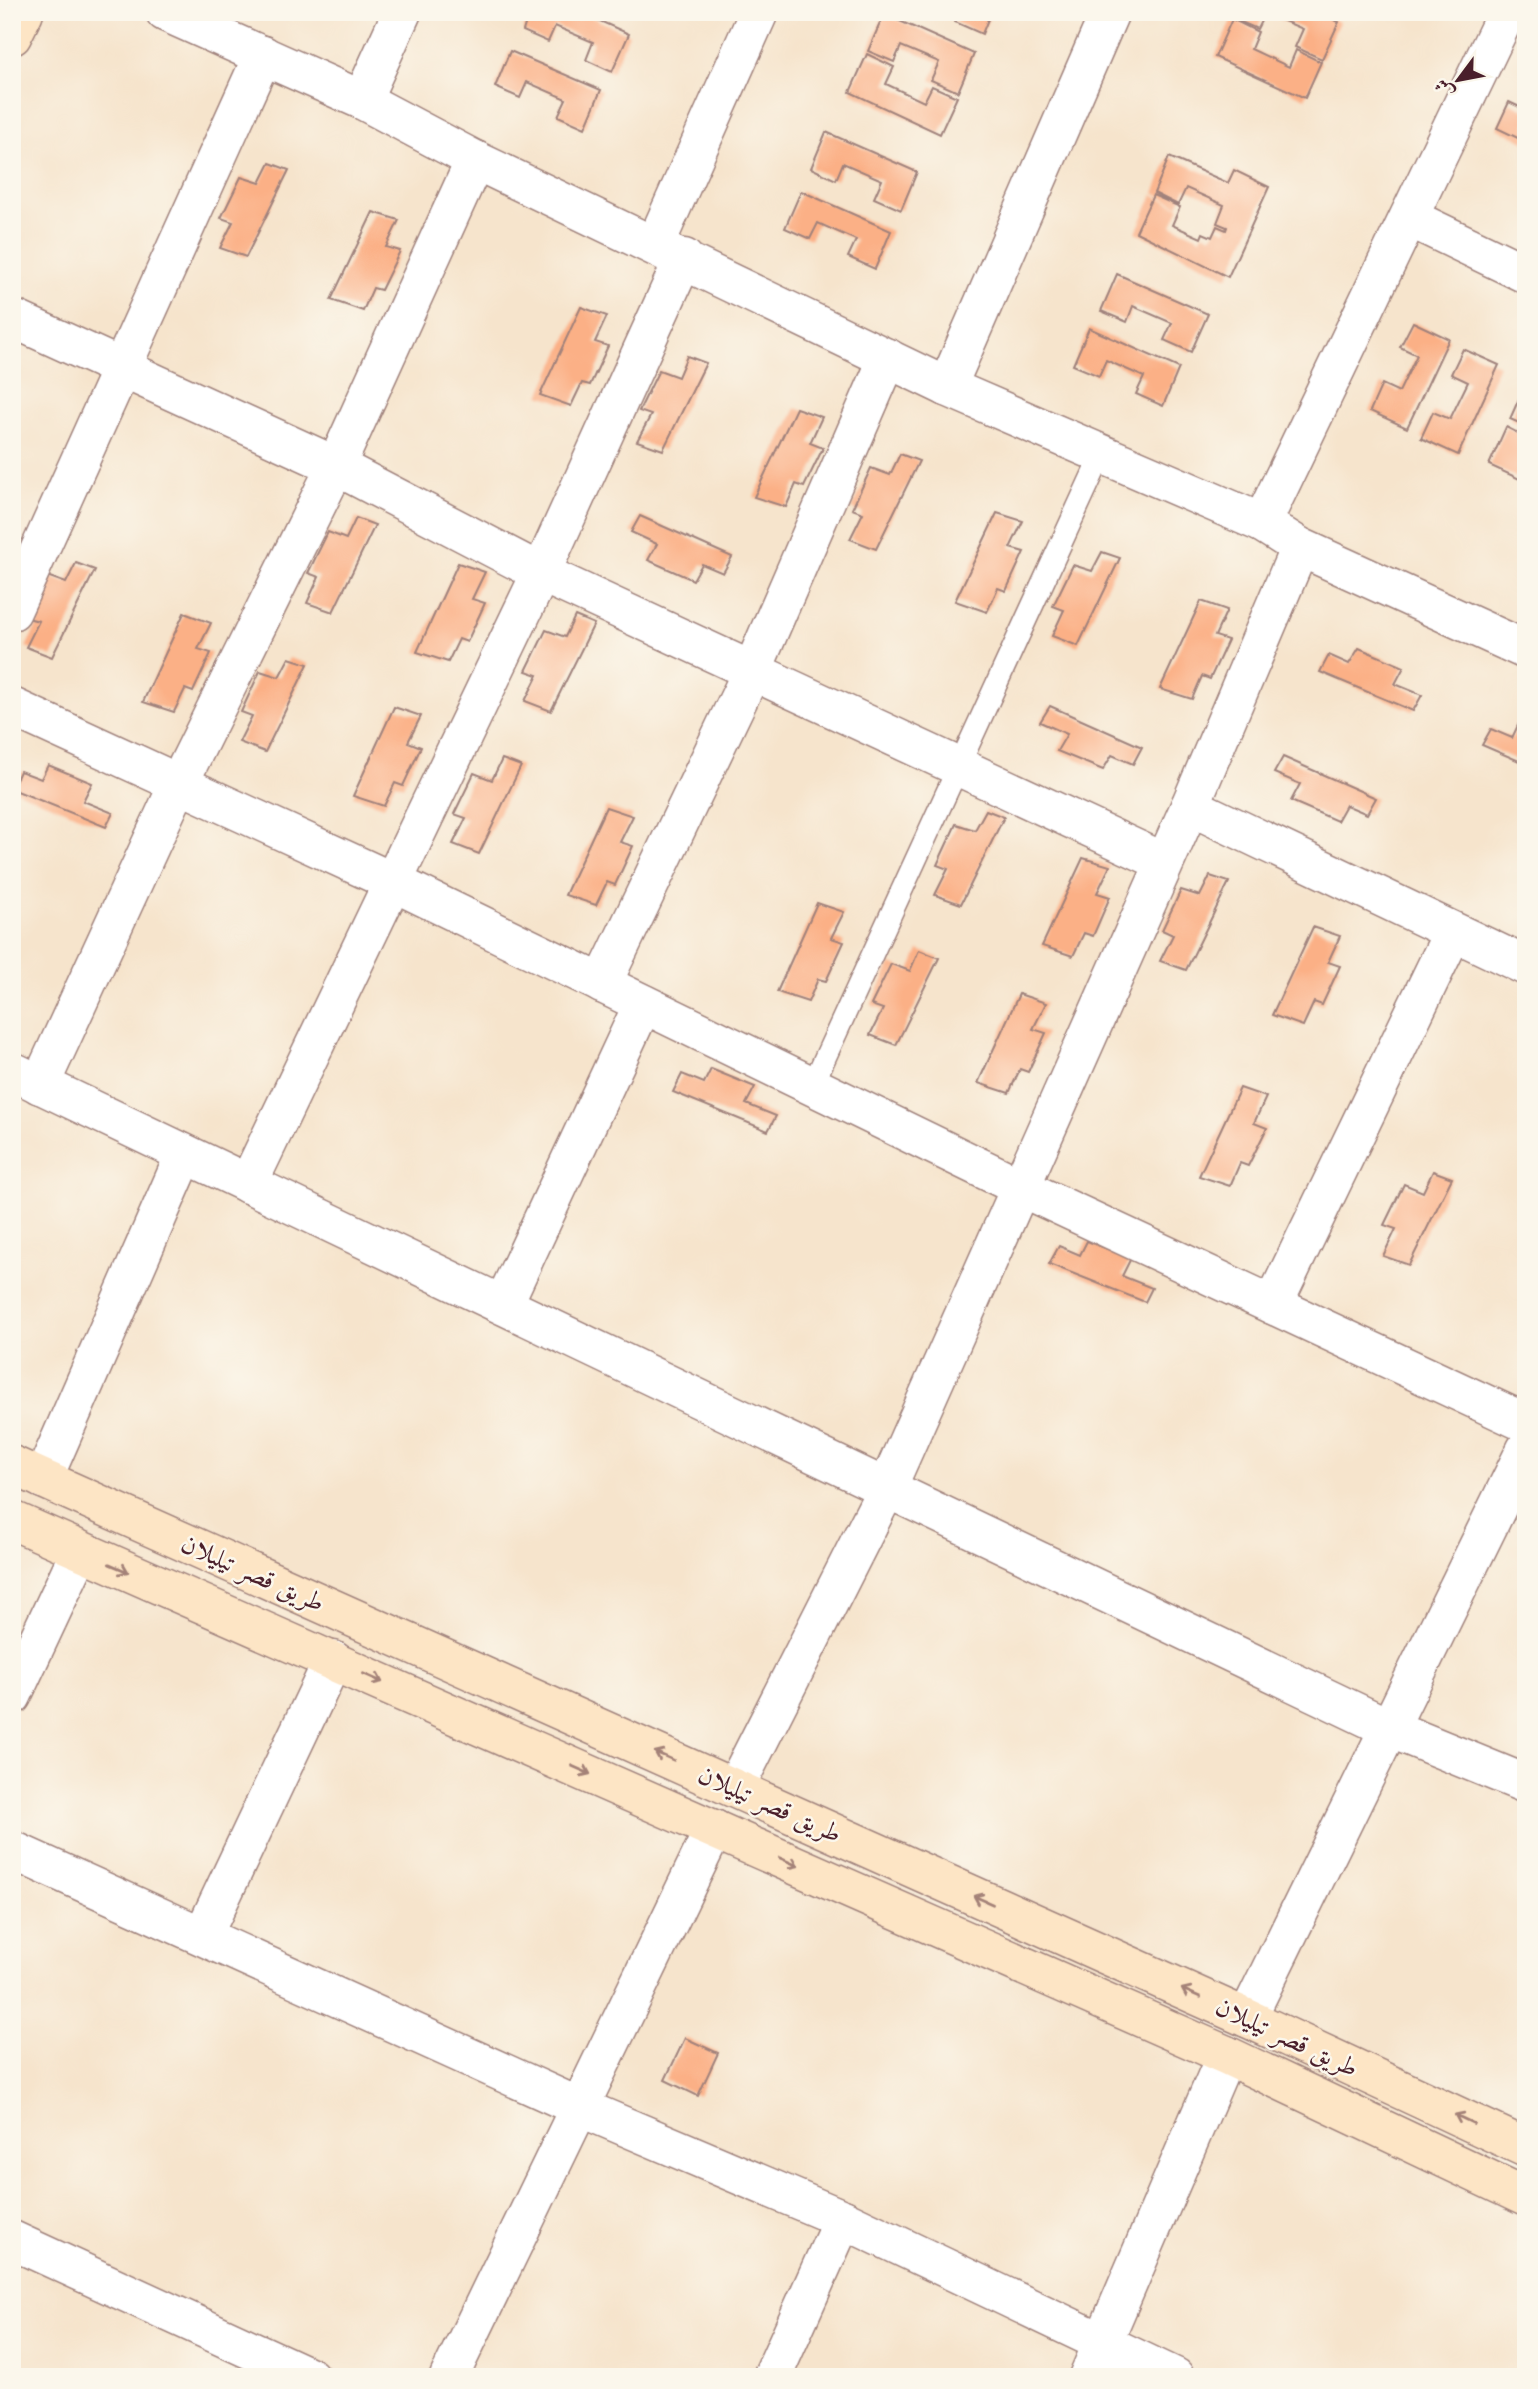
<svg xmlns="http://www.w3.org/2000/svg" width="1538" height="2389" font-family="Cardo,Amiri,serif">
  <rect width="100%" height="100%" fill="#fbf7ec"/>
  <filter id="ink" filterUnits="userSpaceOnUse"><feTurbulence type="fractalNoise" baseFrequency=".0143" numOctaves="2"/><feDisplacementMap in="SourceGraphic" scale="14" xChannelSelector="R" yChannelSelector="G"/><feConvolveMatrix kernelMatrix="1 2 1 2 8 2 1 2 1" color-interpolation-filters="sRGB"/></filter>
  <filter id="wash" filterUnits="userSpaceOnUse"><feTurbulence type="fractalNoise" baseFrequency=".00686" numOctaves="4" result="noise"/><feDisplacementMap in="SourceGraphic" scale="28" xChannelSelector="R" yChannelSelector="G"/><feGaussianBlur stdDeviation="1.57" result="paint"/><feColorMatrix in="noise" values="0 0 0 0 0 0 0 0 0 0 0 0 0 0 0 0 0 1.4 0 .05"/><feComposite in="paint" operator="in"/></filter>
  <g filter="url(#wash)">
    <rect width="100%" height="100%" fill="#f6e4cc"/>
    <g id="blocks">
      <g fill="#fbb086">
        <path d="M529 12H580L629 34 612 72 586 60 593 42 555 26 548 42 523 31Z"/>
        <path d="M959 12H991L982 34 955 22Z"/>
        <path d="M1234 12H1317L1339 22 1322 59 1295 47 1303 29 1265 13 1257 29 1232 18Z"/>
        <path d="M884 14 974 54 958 92 931 80 939 62 901 46 894 62 868 51Z"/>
        <path d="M1232 19 1258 32 1251 49 1289 67 1296 50 1321 62 1305 98 1215 57Z"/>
        <path d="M510 51 601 90 585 128 558 116 566 99 527 82 520 98 495 87Z"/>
        <path d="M867 54 894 67 886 84 924 102 932 86 957 97 940 134 850 92Z"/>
        <path d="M1509 102 1526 110V142L1497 128Z"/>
        <path d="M826 132 917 172 901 210 874 198 882 180 843 163 836 180 811 168Z"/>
        <path d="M1169 157 1228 183 1234 170 1269 187 1228 277 1136 232 1153 195 1180 207 1172 225 1201 238 1203 233 1212 237 1217 226 1226 230 1227 227 1217 223 1224 205 1186 188 1178 205 1154 193Z"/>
        <path d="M270 163 289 170 246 257 220 248 233 222 221 218 241 177 260 183Z"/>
        <path d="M801 191 891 231 875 269 848 257 856 240 818 223 810 239 785 228Z"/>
        <path d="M373 212 399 220 386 247 400 251 381 290 373 288 363 311 331 300Z"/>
        <path d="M1117 274 1208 314 1191 352 1164 340 1172 323 1133 306 1127 322 1101 311Z"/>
        <path d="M581 307 607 316 595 342 608 346 590 385 582 383 571 406 540 395Z"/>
        <path d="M1413 322 1449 339 1407 428 1370 411 1382 384 1399 392 1417 355 1400 347Z"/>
        <path d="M1089 328 1179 368 1163 406 1136 394 1144 377 1106 360 1099 376 1073 365Z"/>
        <path d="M1463 349 1499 365 1458 455 1421 438 1433 412 1450 419 1468 382 1451 374Z"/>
        <path d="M687 356 706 363 663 450 637 441 651 415 639 411 659 370 678 377Z"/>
        <path d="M1526 383V426L1510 419Z"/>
        <path d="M796 408 822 417 810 443 823 448 804 487 796 484 786 507 754 497Z"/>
        <path d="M1506 427 1526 437V482L1489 465Z"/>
        <path d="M900 454 919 461 876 549 850 539 863 513 852 509 871 468 890 475Z"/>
        <path d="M997 513 1023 521 1010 548 1024 552 1006 591 998 588 987 612 955 601Z"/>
        <path d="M640 516 732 557 723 573 702 564 693 580 648 560 657 544 631 532Z"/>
        <path d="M356 518 375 525 333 612 307 603 319 577 308 573 328 532 346 539Z"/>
        <path d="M1102 552 1120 558 1078 646 1052 636 1064 610 1053 606 1073 565 1092 571Z"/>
        <path d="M76 563 95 570 52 657 26 647 39 621 27 618 47 576 66 583Z"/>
        <path d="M458 563 485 572 472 599 485 603 467 642 459 639 448 662 417 652Z"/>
        <path d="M1201 601 1227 610 1215 636 1228 640 1210 679 1202 676 1192 699 1160 689Z"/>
        <path d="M184 613 211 623 198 649 211 653 193 692 185 689 174 712 143 702Z"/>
        <path d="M575 616 594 624 551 711 525 701 538 675 526 671 546 630 565 637Z"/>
        <path d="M1359 648 1404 667 1395 684 1422 695 1413 711 1320 672 1329 655 1349 664Z"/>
        <path d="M289 658 308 664 265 752 239 742 252 716 241 712 260 671 279 677Z"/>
        <path d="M1050 706 1142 747 1133 764 1112 755 1103 770 1057 751 1067 734 1040 722Z"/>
        <path d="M394 707 421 716 408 742 421 747 403 786 395 783 384 806 353 796Z"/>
        <path d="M1520 721 1526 724V764L1482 745 1491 729 1512 738Z"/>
        <path d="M1283 757 1376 798 1367 814 1346 805 1337 821 1291 801 1300 784 1274 773Z"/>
        <path d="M502 759 521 766 479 854 453 844 466 818 454 814 474 773 492 780Z"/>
        <path d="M48 765 92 783 83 801 113 813 106 827 12 789 20 771 41 779Z"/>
        <path d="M606 807 633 816 620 842 633 846 615 885 607 882 596 905 565 895Z"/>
        <path d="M986 810 1004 817 961 904 935 895 948 869 937 865 956 824 975 830Z"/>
        <path d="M1083 858 1110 866 1097 893 1110 897 1093 936 1084 933 1073 956 1042 946Z"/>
        <path d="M1210 876 1229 882 1186 970 1160 961 1173 935 1162 930 1181 890 1200 896Z"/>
        <path d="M817 903 844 912 831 938 844 942 826 981 818 979 808 1002 777 992Z"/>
        <path d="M1313 927 1340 936 1328 962 1340 966 1322 1005 1314 1002 1303 1026 1272 1015Z"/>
        <path d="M919 950 939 958 896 1045 870 1035 883 1009 871 1005 891 964 910 971Z"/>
        <path d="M1019 994 1046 1003 1033 1029 1046 1033 1028 1072 1020 1069 1009 1093 978 1083Z"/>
        <path d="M711 1069 755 1087 746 1104 776 1116 768 1131 673 1092 682 1074 704 1083Z"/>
        <path d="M1240 1088 1266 1097 1254 1123 1267 1128 1248 1166 1240 1163 1230 1186 1199 1176Z"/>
        <path d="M1433 1171 1452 1178 1409 1265 1383 1256 1396 1229 1384 1225 1404 1184 1423 1192Z"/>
        <path d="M1087 1241 1131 1258 1122 1276 1152 1288 1145 1302 1049 1264 1059 1246 1080 1255Z"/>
        <path d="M685 2038 718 2053 698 2096 665 2080Z"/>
      </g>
    </g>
  </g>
  <g filter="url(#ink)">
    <use href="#blocks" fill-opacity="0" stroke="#a0827c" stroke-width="2"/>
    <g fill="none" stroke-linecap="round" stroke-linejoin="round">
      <defs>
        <path id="service" d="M812 1086 1102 454"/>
        <g id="minor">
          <path d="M165 12 362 100 475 160 947 387 1262 523 1300 547 1526 650"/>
          <path d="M362 100 402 12"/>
          <path d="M1410 218 1526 274"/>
          <path d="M655 245 759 12"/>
          <path d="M12 318 336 466 541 573 1164 862"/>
          <path d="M947 387 1110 12"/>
          <path d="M1262 523 1507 12"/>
          <path d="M12 611 263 55"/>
          <path d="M12 707 393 882 1020 1187 1526 1423"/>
          <path d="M1190 806 1526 966"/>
          <path d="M602 984 752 671 888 358"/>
          <path d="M12 1071 1389 1728 1526 1784"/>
          <path d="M40 1085 179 783 336 466 475 160"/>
          <path d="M248 1184 541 573 684 258"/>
          <path d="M503 1305 643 1004"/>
          <path d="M1273 1305 1453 932"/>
          <path d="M43 1479 185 1154"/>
          <path d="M12 1696 80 1551"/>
          <path d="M735 1788 887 1488 1190 806 1300 547"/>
          <path d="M12 1850 579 2107 843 2219 1175 2377"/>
          <path d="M203 1935 333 1660"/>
          <path d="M1247 2018 1526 1449"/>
          <path d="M12 2240 310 2377"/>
          <path d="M449 2377 714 1829"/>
          <path d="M772 2377 843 2219"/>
          <path d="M1088 2377 1226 2055"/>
        </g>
        <g id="secondary">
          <path d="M12 36 24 12"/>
          <path d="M12 1465 1247 2018 1526 2148"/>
          <path d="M12 1520 1226 2055 1526 2197"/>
        </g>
      </defs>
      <use href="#service" stroke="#a0827c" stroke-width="24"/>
      <use href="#minor" stroke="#a0827c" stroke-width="41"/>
      <use href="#secondary" stroke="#a0827c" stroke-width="41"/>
      <use href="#service" stroke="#fff" stroke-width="21"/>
      <use href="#minor" stroke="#fff" stroke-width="38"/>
      <use href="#secondary" stroke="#fde5c5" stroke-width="38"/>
    </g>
    <defs><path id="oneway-shaft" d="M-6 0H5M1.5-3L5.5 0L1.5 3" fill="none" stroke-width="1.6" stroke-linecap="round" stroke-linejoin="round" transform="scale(1.75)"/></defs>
    <g stroke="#a48278">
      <use href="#oneway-shaft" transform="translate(119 1568) rotate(23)"/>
      <use href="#oneway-shaft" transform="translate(373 1678) rotate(24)"/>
      <use href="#oneway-shaft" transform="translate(664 1756) rotate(-156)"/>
      <use href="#oneway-shaft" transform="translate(581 1770) rotate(24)"/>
      <use href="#oneway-shaft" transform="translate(789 1862) rotate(24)"/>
      <use href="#oneway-shaft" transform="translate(983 1900) rotate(-156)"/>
      <use href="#oneway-shaft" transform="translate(1191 1993) rotate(-156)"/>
      <use href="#oneway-shaft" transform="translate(1464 2119) rotate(-155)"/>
    </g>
  </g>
  <g text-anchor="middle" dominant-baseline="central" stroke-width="5" stroke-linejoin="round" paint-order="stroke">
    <g font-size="26" fill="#4a1f2b" stroke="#fbf7ec">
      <text transform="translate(253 1573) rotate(24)">طريق قصر تيليلان</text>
      <text transform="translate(770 1804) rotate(24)">طريق قصر تيليلان</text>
      <text transform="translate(1287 2037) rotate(25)">طريق قصر تيليلان</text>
    </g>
  </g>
  <rect width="1538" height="2389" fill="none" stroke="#fbf7ec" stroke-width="42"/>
  <g transform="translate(1458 80) rotate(238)" stroke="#fbf7ec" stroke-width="5" paint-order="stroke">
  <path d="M0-5L12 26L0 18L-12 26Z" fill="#4a1f2b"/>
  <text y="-10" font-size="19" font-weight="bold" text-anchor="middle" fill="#4a1f2b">ش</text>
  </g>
</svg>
